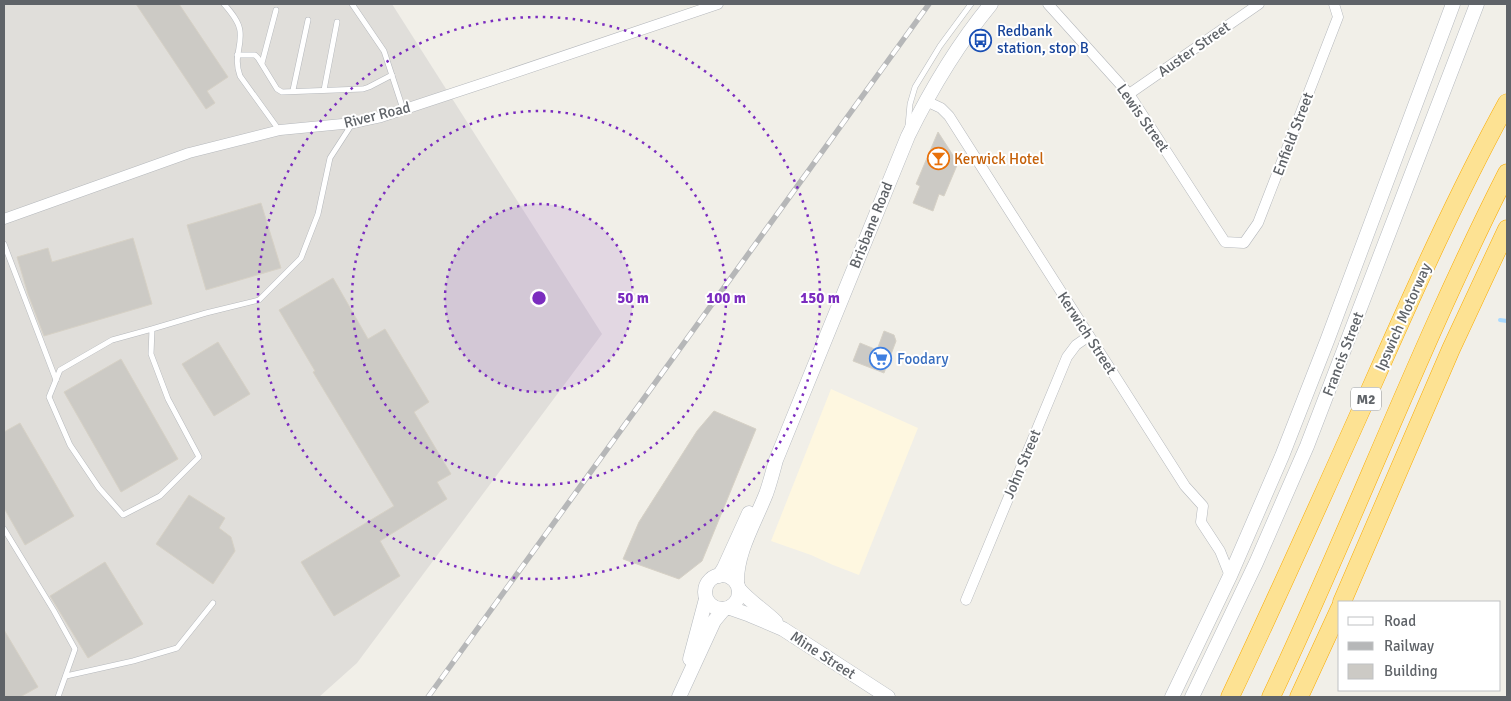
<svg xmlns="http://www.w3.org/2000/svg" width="1511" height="701" font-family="Signika,sans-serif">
  <rect width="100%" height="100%" fill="#f1efe8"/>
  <path fill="#fef7e0" d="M831 389 918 428 859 575 833 565 811 555 771 541Z"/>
  <path fill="#e0deda" d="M4 4H392L602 334 357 663 319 697H4Z"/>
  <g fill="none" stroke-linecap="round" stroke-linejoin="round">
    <path stroke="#aadaff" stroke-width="4" d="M1500 320 1507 321"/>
  </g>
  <g fill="#cccac5" stroke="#d6d1c6">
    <path d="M136 4H179L228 77 207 91 215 103 206 109Z"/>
    <path d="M938 132 958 163 944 196 939 194 933 211 913 203 920 186 916 184Z"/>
    <path d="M261 203 281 268 206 290 187 225Z"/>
    <path d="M133 238 152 304 44 336 28 294 17 257 48 248 52 262Z"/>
    <path d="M333 278 368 339 385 329 429 402 414 412 451 474 437 482 447 499 380 541 400 576 334 616 301 562 394 506 313 372 315 371 279 310Z"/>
    <path d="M884 331 894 335 896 341 884 373 853 361 860 343 877 350Z"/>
    <path d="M218 342 250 394 214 416 182 364Z"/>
    <path d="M121 359 178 459 121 492 64 392Z"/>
    <path d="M714 411 756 429 702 561 679 579 623 559 639 522 697 431Z"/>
    <path d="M20 423 74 516 25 545 4 508V432Z"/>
    <path d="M189 495 225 518 219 528 231 537 235 551 213 584 156 544Z"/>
    <path d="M105 562 143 624 88 658 50 596Z"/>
    <path d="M4 630 38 687 20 697H4Z"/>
  </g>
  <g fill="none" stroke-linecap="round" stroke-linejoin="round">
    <defs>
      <g id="service">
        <path d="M224 4C230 11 239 21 240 31 242 49 233 56 240 76L279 130"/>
        <path d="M352 4 384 51 403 109"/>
        <path d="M237 55H255L258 58 277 89 282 92 363 89 369 87 392 75"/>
        <path d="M262 63 276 10"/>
        <path d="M293 90 308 20"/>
        <path d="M324 90 337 22"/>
        <path d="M908 126 910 104 915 87 940 46 971 4"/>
        <path d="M4 244 56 380"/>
        <path d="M152 329 112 340 60 370 49 397 70 445 99 488 123 515 160 496 199 457 168 399 151 354 152 329 206 313 259 300 301 258 318 214 330 158 352 124"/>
        <path d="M4 529 54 611 75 649 58 697"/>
        <path d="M66 676 133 661 177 648 213 603"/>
      </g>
      <g id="minor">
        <path d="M1048 4 1129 94 1225 242 1244 243 1258 223 1338 17 1334 4"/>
        <path d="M1129 94 1259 4"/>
        <path d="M926 101 941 108 949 116 1185 486 1203 506 1201 522 1220 551 1230 576"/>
        <path d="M4 219 189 153 280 130 353 123 381 117 490 81 718 4"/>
        <path d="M966 600 1067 357 1076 345 1089 336"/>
      </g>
      <g id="secondary">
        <circle cx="722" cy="592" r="17"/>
        <path d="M719 576 724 568 749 513"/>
        <path d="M737 583C736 553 755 522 766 494 770 483 773 471 776 460L908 136C931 89 958 44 991 4"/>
        <path d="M739 589C750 602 764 610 776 622"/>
        <path d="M730 608 750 615 783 629 888 697"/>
        <path d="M690 659 706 599"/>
        <path d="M679 697 714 621 724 609"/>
        <path d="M1172 697 1230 576 1282 456 1327 341 1453 4"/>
        <path d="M1192 697 1256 563 1307 446 1477 4"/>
      </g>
      <g id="motorway">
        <path d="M1342 602 1451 349 1507 229"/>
        <path d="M1230 697C1278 596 1324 493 1370 390 1413 293 1456 196 1507 103"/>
        <path d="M1271 697C1353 524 1420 344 1507 173"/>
        <path d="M1299 697 1340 608"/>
      </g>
    </defs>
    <use href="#service" stroke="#b5b8bc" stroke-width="6"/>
    <use href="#minor" stroke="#b5b8bc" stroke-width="11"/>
    <use href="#secondary" stroke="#b6babf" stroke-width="15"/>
    <use href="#motorway" stroke="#f9ab00" stroke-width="19"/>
    <use href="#service" stroke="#fff" stroke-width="5"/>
    <use href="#minor" stroke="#fff" stroke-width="10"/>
    <use href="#secondary" stroke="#fff" stroke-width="14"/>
    <use href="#motorway" stroke="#fde293" stroke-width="18"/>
    <defs>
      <path id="rail" d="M428 697 929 4"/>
    </defs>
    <use href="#rail" stroke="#b6b7b8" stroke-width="5.5"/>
    <use href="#rail" stroke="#fff" stroke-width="4" stroke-dasharray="11" stroke-linecap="butt"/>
  </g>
  <circle cx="539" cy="298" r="94" fill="#7b2cbf" fill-opacity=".12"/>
  <g fill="none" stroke="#7b2cbf" stroke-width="2.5" stroke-dasharray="2.5 5">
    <circle cx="539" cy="298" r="94"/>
    <circle cx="539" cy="298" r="187"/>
    <circle cx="539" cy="298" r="281"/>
  </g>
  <defs>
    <symbol id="bus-ring" viewBox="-11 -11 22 22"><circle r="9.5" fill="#fff" stroke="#1a4fb4" stroke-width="1.5"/><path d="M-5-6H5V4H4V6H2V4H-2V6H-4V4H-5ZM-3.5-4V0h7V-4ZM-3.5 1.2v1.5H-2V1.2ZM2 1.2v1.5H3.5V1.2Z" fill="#1a4fb4"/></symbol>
    <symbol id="bar-ring" viewBox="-11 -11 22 22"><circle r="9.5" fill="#fff" stroke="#e8710a" stroke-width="1.5"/><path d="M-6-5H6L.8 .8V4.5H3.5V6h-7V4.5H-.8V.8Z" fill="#e8710a"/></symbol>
    <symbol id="supermarket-ring" viewBox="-11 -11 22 22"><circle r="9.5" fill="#fff" stroke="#3f7fe0" stroke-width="1.5"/><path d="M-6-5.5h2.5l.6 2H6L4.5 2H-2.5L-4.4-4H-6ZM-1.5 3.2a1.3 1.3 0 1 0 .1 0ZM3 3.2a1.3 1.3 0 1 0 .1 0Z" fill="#3f7fe0"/></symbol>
  </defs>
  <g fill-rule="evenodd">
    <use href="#bus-ring" x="968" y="28" width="25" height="25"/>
    <use href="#bar-ring" x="926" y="146" width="25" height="25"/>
    <use href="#supermarket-ring" x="868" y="346" width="25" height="25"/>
  </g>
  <g text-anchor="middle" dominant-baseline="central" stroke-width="4" stroke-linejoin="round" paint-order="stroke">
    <rect fill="#fff" stroke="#8f9295" stroke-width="1" x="1351" y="387.5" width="30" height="23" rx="4"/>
    <g font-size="14" font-weight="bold" fill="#5f6368">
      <text x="1366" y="399">M2</text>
    </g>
    <g font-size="15" fill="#164399" stroke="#fff" text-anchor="start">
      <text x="997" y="31">Redbank<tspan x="997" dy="17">station, stop B</tspan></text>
    </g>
    <g font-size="15" fill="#5f6368" stroke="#fff">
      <text transform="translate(1194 49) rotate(-35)">Auster Street</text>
      <text transform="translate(377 115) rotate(-14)">River Road</text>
      <text transform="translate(1143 118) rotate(55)">Lewis Street</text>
      <text transform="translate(1293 134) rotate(-69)">Enfield Street</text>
      <text transform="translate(871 225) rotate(-68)">Brisbane Road</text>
      <text transform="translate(1403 317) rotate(-66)">Ipswich Motorway</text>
      <text transform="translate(1087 333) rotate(57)">Kerwich Street</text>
      <text transform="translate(1343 354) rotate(-69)">Francis Street</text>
      <text transform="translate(1022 464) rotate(-67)">John Street</text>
      <text transform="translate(823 655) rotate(33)">Mine Street</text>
    </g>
    <g font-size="15" fill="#c56008" stroke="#fff" text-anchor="start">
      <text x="954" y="159">Kerwick Hotel</text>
    </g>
    <g font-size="15" fill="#366cbe" stroke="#fff" text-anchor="start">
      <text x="897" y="359">Foodary</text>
    </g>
  </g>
  <circle cx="539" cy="298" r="8" fill="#7b2cbf" stroke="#fff" stroke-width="2.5"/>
  <g font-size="15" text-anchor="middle" font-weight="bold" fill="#7b2cbf" stroke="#fff" stroke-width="4" stroke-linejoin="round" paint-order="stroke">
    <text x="633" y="303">50 m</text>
    <text x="726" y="303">100 m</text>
    <text x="820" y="303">150 m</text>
  </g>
  <rect width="1511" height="701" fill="none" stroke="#5f6368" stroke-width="10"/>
  <rect x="1338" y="601" width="162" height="90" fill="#ffffff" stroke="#bfc1c3"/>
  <rect x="1348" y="617" width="25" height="8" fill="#ffffff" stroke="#bfc1c3"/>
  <text x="1384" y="626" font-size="15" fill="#5f6368">Road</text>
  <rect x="1348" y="642" width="25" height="8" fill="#b6b7b8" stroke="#bfc1c3"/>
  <text x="1384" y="651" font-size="15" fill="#5f6368">Railway</text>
  <rect x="1348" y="664" width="25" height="15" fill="#cccac5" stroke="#bfc1c3"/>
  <text x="1384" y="676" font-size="15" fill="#5f6368">Building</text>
</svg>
